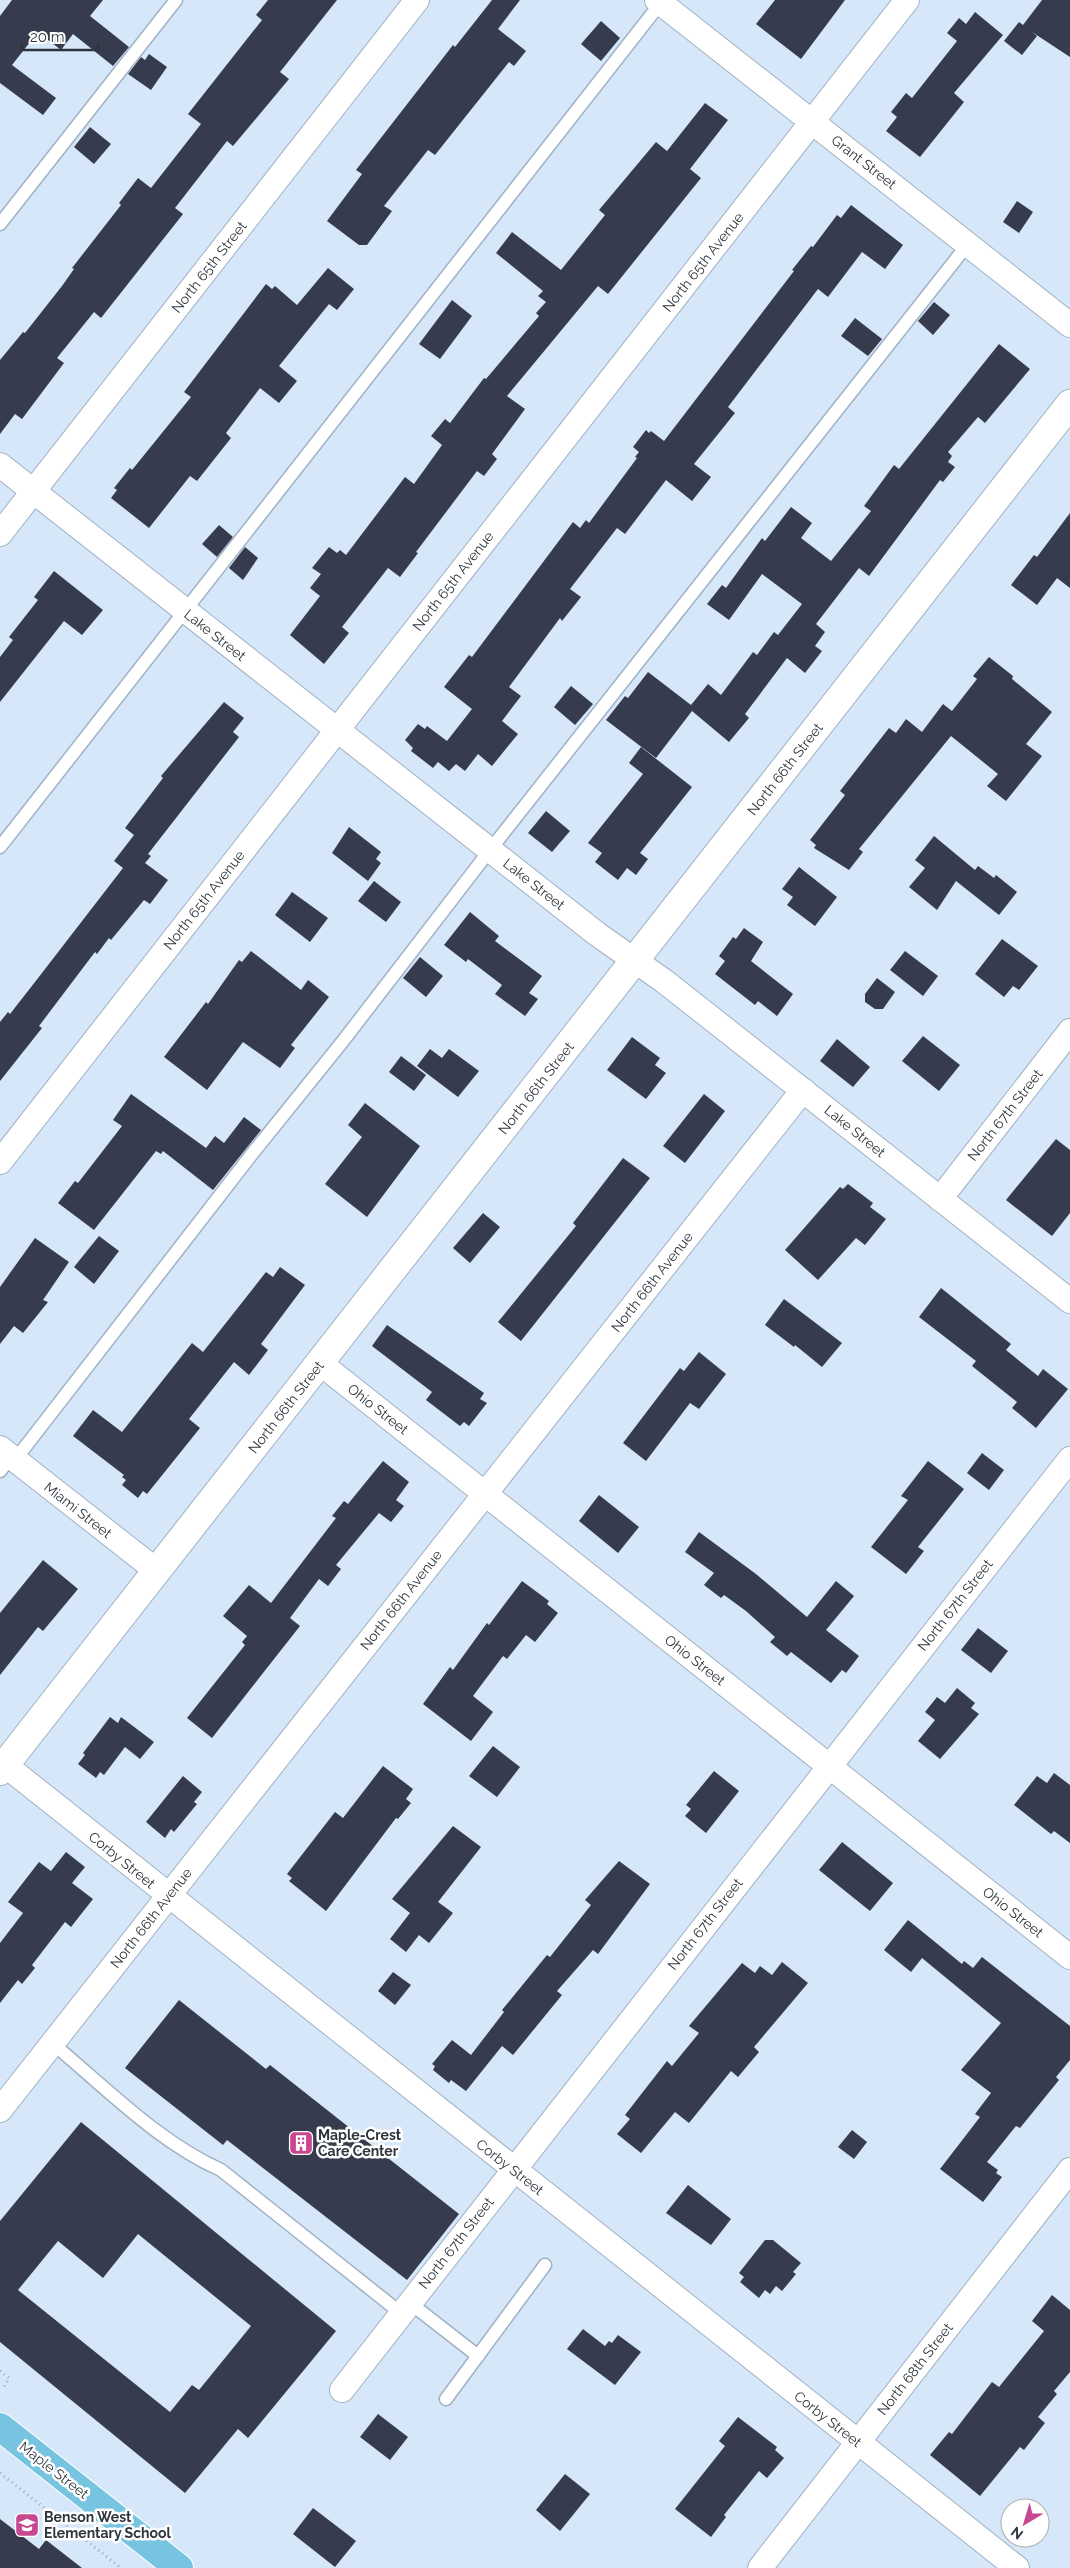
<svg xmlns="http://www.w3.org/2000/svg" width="1070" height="2568" font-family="Raleway,sans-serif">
  <rect width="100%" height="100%" fill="#d5e7f9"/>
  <g fill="#363c4e" fill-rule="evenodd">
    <path d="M12 0H103L90 16 129 47 113 66 73 34 61 50 38 32 12 65 56 98 43 115 0 83V16Z"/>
    <path d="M268 0H337L280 72 289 79 233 146 227 141 175 208 183 214 101 318 94 312 57 358 64 363 22 419 15 414 0 434V360L23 332 25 333 62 286 74 269 72 268 121 205 119 203 138 178 151 188 201 124 188 114 262 20 256 15Z"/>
    <path d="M492 0H520L498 29 526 51 514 66 509 62 435 155 428 150 384 206 392 211 367 245H359L327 221 362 174 356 170 453 45 455 47Z"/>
    <path d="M775 0H845L801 59 756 24Z"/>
    <path d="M1042 0H1070V57L1032 32 1037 36 1022 55 1004 41 1019 22 1023 25Z"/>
    <path d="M975 12 1003 35 954 93 964 102 920 157 886 131 897 117 891 112 906 93 912 98 957 41 947 33 959 18 966 24Z"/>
    <path d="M601 21 620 38 601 61 581 44Z"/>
    <path d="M149 54 167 67 151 90 128 74 141 57 145 60Z"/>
    <path d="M705 103 728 120 690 169 701 178 608 294 598 286 507 396 525 409 492 454 497 459 484 476 477 471 416 552 418 553 400 577 388 568 342 627 349 633 324 664 290 635 320 596 310 588 321 574 312 568 329 547 337 553 340 550 346 555 405 477 414 484 442 445 431 436 445 419 450 423 484 378 486 379 539 316 536 313 546 302 538 296 543 291 496 253 512 232 561 270 605 215 599 210 656 142 667 151Z"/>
    <path d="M90 127 111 144 94 164 74 147Z"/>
    <path d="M1017 201 1033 212 1019 233 1003 222Z"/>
    <path d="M851 205 903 245 885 269 862 252 828 297 818 289 728 407 735 413 694 464 711 477 692 501 666 480 625 534 617 528 570 589 581 597 562 621 560 618 509 687 521 696 502 721 518 734 492 766 478 754 465 771 456 764 449 771 438 762 433 768 411 751 413 748 405 740 418 724 425 729 427 726 447 741 472 709 444 687 469 655 472 657 573 522 580 528 586 520 589 523 637 458 635 457 639 452 633 447 646 430 649 433 651 431 664 441 794 271 792 270 811 246 813 247 837 215 841 218Z"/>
    <path d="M328 268 354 289 337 310 329 304 279 366 297 381 279 403 260 388 226 433 231 438 197 481 190 476 149 528 111 498 117 490 114 488 130 468 132 470 191 397 184 392 266 284 272 289 275 286 297 305Z"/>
    <path d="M452 300 472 316 440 359 419 344Z"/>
    <path d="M934 302 950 315 933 335 918 321Z"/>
    <path d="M855 318 882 339 868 356 841 336Z"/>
    <path d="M999 344 1030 369 985 423 978 417 948 452 952 456 948 462 955 467 943 482 940 480 869 576 859 568 816 624 825 632 815 646 822 651 805 673 787 658 745 714 749 718 729 742 692 711 656 758 606 720 625 696 628 698 648 672 691 705 708 684 721 695 753 652 757 655 774 632 778 635 802 604 762 574 729 620 707 604 722 585 726 588 762 538 765 541 791 507 812 523 801 538 831 561 871 511 864 506 894 465 899 469Z"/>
    <path d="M1070 513V588L1057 578 1037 605 1011 585 1034 555 1037 557Z"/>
    <path d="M219 525 233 537 217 557 202 544Z"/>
    <path d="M245 547 258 558 243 580 229 568Z"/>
    <path d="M54 571 103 610 82 635 64 621 0 702V657L13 640 9 637 38 600 34 597Z"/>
    <path d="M989 657 1013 676 1012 679 1052 712 1026 744 1042 756 1006 801 987 786 998 774 951 736 859 849 863 852 849 870 814 848 816 845 810 840 845 795 840 791 889 728 896 733 906 719 922 732 943 704 952 711 977 679 973 676Z"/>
    <path d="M571 686 593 704 575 725 554 707Z"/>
    <path d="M224 702 244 718 233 732 239 737 148 854 151 856 145 863 168 880 150 904 144 900 111 940 109 938 97 954 95 952 39 1026 42 1028 0 1081V1022L8 1012 10 1014 35 982 123 868 114 861 134 835 125 828 163 778 161 776Z"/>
    <path d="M641 747 692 787 640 853 648 859 636 875 627 868 618 880 595 862 602 853 588 843 643 774 629 763Z"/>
    <path d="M546 811 570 831 552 852 528 833Z"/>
    <path d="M349 827 381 852 376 859 381 863 368 881 332 853Z"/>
    <path d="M934 836 975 870 978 866 994 878 996 875 1017 892 999 915 956 881 937 910 909 887 925 868 915 860Z"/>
    <path d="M799 867 837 897 815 926 787 905 793 897 782 889Z"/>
    <path d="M374 881 401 902 386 922 358 901Z"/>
    <path d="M292 892 328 918 310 942 275 915Z"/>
    <path d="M470 912 499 936 495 941 542 976 529 993 538 999 525 1016 495 994 502 985 468 959 466 962 444 945Z"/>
    <path d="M744 928 763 942 751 961 793 994 777 1016 758 1001 755 1005 715 974 725 961 719 956 733 937 736 939Z"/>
    <path d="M1002 939 1038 966 1019 990 1013 986 1004 997 975 974Z"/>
    <path d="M251 951 301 990 308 980 329 997 291 1045 295 1048 280 1068 243 1042 207 1090 164 1057 206 1002 208 1004 239 960 242 962Z"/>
    <path d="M905 951 938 976 923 996 890 970Z"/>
    <path d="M420 957 443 976 426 997 403 978Z"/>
    <path d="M877 978 895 992 883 1009H875L865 1002V994Z"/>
    <path d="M923 1036 960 1065 939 1091 902 1061Z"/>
    <path d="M632 1037 660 1058 655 1065 666 1073 646 1099 607 1070Z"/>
    <path d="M837 1039 870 1067 853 1087 820 1061Z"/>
    <path d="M430 1049 442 1058 449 1049 479 1071 458 1097 417 1066Z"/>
    <path d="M401 1056 426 1075 414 1091 389 1072Z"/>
    <path d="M131 1094 206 1148 215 1136 224 1143 244 1117 261 1130 213 1190 163 1151 161 1154 156 1151 94 1230 58 1203 75 1181 78 1183 122 1126 113 1120Z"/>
    <path d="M704 1094 725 1111 685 1163 663 1146Z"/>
    <path d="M365 1103 420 1146 367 1217 325 1184 362 1137 348 1125Z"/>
    <path d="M1056 1139 1070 1150V1213L1052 1236 1006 1200Z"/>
    <path d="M623 1158 650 1178 521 1341 498 1322 576 1226 573 1223Z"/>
    <path d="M848 1184 873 1203 870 1207 886 1219 865 1245 856 1238 818 1280 785 1250 840 1187 843 1189Z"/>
    <path d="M483 1213 500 1227 470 1263 453 1248Z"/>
    <path d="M99 1236 119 1251 94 1284 74 1267Z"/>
    <path d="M35 1238 69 1262 43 1300 48 1302 23 1333 14 1326 0 1344V1287Z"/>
    <path d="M280 1267 305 1285 261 1344 268 1350 249 1375 234 1362 189 1419 200 1428 147 1494 143 1491 138 1498 122 1485 126 1480 122 1477 124 1475 73 1436 93 1410 122 1432 192 1343 203 1352 266 1272 273 1277Z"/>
    <path d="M941 1288 1011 1344 1006 1350 1038 1376 1043 1369 1068 1389 1036 1428 1012 1408 1017 1402 972 1366 976 1361 919 1317Z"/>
    <path d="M784 1299 842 1343 822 1367 795 1345 794 1347 765 1325Z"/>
    <path d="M387 1325 484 1393 480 1399 487 1403 469 1426 464 1422 460 1426 426 1400 432 1392 372 1346Z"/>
    <path d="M699 1352 726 1374 699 1409 690 1403 646 1461 623 1443 680 1368 684 1371Z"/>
    <path d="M982 1453 1004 1470 989 1490 967 1473Z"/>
    <path d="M383 1461 409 1482 396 1500 404 1506 391 1522 379 1513 336 1565 341 1569 328 1586 319 1579 290 1618 300 1626 212 1738 187 1718 245 1645 242 1642 247 1636 223 1616 249 1585 271 1603 336 1518 332 1516 344 1501 348 1504Z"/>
    <path d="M928 1461 964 1489 918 1547 924 1551 906 1574 871 1547 908 1500 901 1496Z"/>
    <path d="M599 1495 639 1527 618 1553 579 1521Z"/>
    <path d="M699 1532 756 1574 807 1617 836 1581 854 1596 826 1630 859 1656 846 1673 842 1670 831 1683 791 1652 787 1656 770 1642 775 1637 746 1611 724 1595 721 1598 704 1585 714 1573 685 1552Z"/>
    <path d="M43 1560 78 1589 43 1631 38 1627 0 1675V1613Z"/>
    <path d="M522 1581 549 1601 547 1604 558 1613 535 1642 526 1635 507 1659 503 1656 473 1696 493 1712 471 1741 423 1704 450 1667 453 1670 487 1623 489 1625Z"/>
    <path d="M978 1628 1008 1651 991 1673 961 1650Z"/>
    <path d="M957 1688 975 1703 971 1708 979 1714 940 1759 918 1741 935 1720 925 1712 937 1697 945 1703Z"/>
    <path d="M110 1717 118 1723 121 1717 154 1742 140 1759 125 1747 104 1775 100 1772 96 1778 78 1764 85 1755 83 1753Z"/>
    <path d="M493 1746 520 1767 497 1797 469 1776Z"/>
    <path d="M383 1766 413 1789 406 1799 411 1803 398 1819 396 1818 326 1911 289 1881 292 1878 287 1874 335 1812 343 1818Z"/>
    <path d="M714 1771 739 1791 706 1833 685 1816 691 1809 686 1805Z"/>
    <path d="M1054 1773 1070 1785V1843L1054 1831 1051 1834 1014 1805 1037 1776 1047 1783Z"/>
    <path d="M183 1776 202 1792 194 1802 197 1804 174 1832 171 1829 165 1838 146 1822Z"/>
    <path d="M453 1826 481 1847 438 1902 453 1913 429 1943 419 1935 406 1952 390 1939 410 1913 392 1899Z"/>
    <path d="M842 1842 893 1883 870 1911 819 1870Z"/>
    <path d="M66 1852 85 1867 72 1883 93 1899 71 1927 65 1922 32 1965 35 1968 22 1984 18 1980 0 2003V1943L23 1913 8 1902 39 1862 51 1871Z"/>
    <path d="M619 1861 650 1884 598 1954 593 1950 557 1991 562 1995 513 2055 502 2046 466 2091 451 2080 449 2083 433 2070 435 2066 432 2064 452 2040 471 2055 504 2012 502 2010 547 1955 550 1957 591 1905 585 1900Z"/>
    <path d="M908 1920 962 1964 964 1961 973 1968 982 1957 1070 2026V2060L1056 2077 1059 2080 1020 2128 1016 2126 987 2162 998 2170 996 2173 1002 2177 983 2202 940 2169 980 2117 975 2114 991 2093 961 2070 1001 2023 922 1958 911 1972 884 1950Z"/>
    <path d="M782 1962 808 1983 754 2047 759 2052 738 2077 731 2071 689 2123 675 2112 641 2153 617 2134 630 2119 625 2115 667 2061 672 2066 699 2033 689 2026 742 1963 755 1973 760 1966 772 1975Z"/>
    <path d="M393 1972 411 1985 395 2005 378 1991Z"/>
    <path d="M179 2000 266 2069 270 2065 459 2214 407 2280 227 2140 223 2145 125 2068Z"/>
    <path d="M81 2122 336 2331 248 2438 238 2429 185 2493 0 2342V2221ZM138 2234 251 2326 199 2390 192 2385 170 2412 18 2290 58 2241 103 2278Z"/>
    <path d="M852 2130 867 2142 854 2159 838 2147Z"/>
    <path d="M688 2185 731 2219 711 2245 666 2213Z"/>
    <path d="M765 2240H773L801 2263 793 2272 796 2274 782 2291 776 2286 770 2294 765 2290 759 2298 740 2282 744 2277 739 2273Z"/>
    <path d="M1052 2295 1070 2310V2372L1054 2391 1057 2394 1038 2417 1045 2423 1024 2450 1020 2447 980 2496 930 2455 949 2432 952 2434 992 2382 999 2387 1044 2331 1032 2321Z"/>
    <path d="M583 2329 605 2346 609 2341 612 2343 618 2335 641 2352 615 2385 567 2349Z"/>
    <path d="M378 2414 408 2437 390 2460 360 2437Z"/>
    <path d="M738 2417 777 2447 775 2450 784 2458 767 2478 759 2471 724 2515 726 2517 711 2537 675 2509 725 2446 719 2441Z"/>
    <path d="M565 2474 590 2494 560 2531 536 2510Z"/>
    <path d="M313 2508 356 2541 335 2567 293 2534Z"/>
    <path d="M0 2519 39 2549 46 2540 82 2568H0Z"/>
  </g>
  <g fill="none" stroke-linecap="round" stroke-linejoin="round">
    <defs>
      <g id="service">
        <path d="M0 224 176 0"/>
        <path d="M0 847 663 0"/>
        <path d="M15 1460 252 1154 343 1041 490 850 968 244"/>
        <path d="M0 1471 11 1457"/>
        <path d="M52 2043C105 2087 158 2142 221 2170L402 2314"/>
        <path d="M410 2303 478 2356"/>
        <path d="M446 2399 545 2265"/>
      </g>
      <g id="minor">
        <path d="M657 0 1070 325"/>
        <path d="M0 465 597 934 664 981 1070 1301"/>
        <path d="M0 534 417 0"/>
        <path d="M0 1162 907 0"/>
        <path d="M940 1199 1070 1031"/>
        <path d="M320 1363 1070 1957"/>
        <path d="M0 1448 157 1571"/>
        <path d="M5 1765 1017 2568"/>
        <path d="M0 2110 803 1090"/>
        <path d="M342 2390 1070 1459"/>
        <path d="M760 2568 1070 2170"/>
      </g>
      <path id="tertiary" d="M0 1771 1070 404"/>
      <path id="primary" d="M0 2427 179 2568"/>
    </defs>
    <use href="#service" stroke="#a0b1c3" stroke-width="15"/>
    <use href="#minor" stroke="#a0b1c3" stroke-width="26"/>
    <use href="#tertiary" stroke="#a0b1c3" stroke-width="30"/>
    <use href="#primary" stroke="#fff" stroke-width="30"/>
    <g stroke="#9caab8" stroke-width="3" stroke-dasharray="1 4" stroke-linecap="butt">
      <path d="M0 2371 9 2378 4 2387"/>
      <path d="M0 2473 121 2568"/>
    </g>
    <use href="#service" stroke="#fff" stroke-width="12"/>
    <use href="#minor" stroke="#fff" stroke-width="24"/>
    <use href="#tertiary" stroke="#fff" stroke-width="28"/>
    <use href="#primary" stroke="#76c4e0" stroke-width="28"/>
  </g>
  <defs>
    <symbol id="building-square" viewBox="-11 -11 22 22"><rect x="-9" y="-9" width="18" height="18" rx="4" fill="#c84790" stroke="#fff"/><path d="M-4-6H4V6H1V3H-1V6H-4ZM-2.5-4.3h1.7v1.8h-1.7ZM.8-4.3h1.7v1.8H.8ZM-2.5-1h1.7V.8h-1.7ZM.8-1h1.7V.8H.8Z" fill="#fff"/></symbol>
    <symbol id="school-square" viewBox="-11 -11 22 22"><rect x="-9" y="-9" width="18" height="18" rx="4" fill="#c84790" stroke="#fff"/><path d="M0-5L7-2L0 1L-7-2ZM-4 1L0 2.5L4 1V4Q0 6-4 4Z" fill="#fff"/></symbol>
  </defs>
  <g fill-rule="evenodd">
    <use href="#building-square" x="287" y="2129" width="28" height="28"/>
    <use href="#school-square" x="13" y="2511" width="28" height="28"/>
  </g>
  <g text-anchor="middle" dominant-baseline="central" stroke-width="5" stroke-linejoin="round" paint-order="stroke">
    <g font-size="14" fill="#2e353c" stroke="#fff">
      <text transform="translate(864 162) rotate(38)">Grant Street</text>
      <text transform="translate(703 262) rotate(-52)">North 65th Avenue</text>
      <text transform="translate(209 267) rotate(-52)">North 65th Street</text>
      <text transform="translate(453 581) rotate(-52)">North 65th Avenue</text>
      <text transform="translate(215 635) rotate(38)">Lake Street</text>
      <text transform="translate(785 769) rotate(-52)">North 66th Street</text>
      <text transform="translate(534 884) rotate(38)">Lake Street</text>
      <text transform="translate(204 900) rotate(-52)">North 65th Avenue</text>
      <text transform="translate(536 1088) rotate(-52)">North 66th Street</text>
      <text transform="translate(1005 1115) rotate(-52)">North 67th Street</text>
      <text transform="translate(855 1131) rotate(39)">Lake Street</text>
      <text transform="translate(652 1282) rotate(-52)">North 66th Avenue</text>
      <text transform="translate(286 1407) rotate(-52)">North 66th Street</text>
      <text transform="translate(378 1409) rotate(38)">Ohio Street</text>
      <text transform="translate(78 1510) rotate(38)">Miami Street</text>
      <text transform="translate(401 1600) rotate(-52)">North 66th Avenue</text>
      <text transform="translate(955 1605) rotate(-52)">North 67th Street</text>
      <text transform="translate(695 1660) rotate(38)">Ohio Street</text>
      <text transform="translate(122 1860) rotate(39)">Corby Street</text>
      <text transform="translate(1013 1912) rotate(38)">Ohio Street</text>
      <text transform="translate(151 1918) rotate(-52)">North 66th Avenue</text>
      <text transform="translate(705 1924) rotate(-52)">North 67th Street</text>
      <text transform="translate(510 2167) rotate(38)">Corby Street</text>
      <text transform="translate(456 2243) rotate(-52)">North 67th Street</text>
      <text transform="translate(915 2369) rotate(-52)">North 68th Street</text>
      <text transform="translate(828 2419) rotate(38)">Corby Street</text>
      <text transform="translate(54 2470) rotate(38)">Maple Street</text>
    </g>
    <g font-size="14" font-weight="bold" fill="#2e353c" stroke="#fff" text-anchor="start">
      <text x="318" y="2135">Maple-Crest<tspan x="318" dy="16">Care Center</tspan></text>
      <text x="44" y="2517">Benson West<tspan x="44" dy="16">Elementary School</tspan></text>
    </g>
  </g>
  <g transform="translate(1025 2523) rotate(218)"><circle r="24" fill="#ffffff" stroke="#abaeb1"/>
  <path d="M0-4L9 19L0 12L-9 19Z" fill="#c84790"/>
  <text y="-8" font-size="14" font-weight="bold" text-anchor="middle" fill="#2e353c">N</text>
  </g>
  <path d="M22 42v8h76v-8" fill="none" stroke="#2e353c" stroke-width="2.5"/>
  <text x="30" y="42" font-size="15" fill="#2e353c" stroke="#ffffff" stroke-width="4" paint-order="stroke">20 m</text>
</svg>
